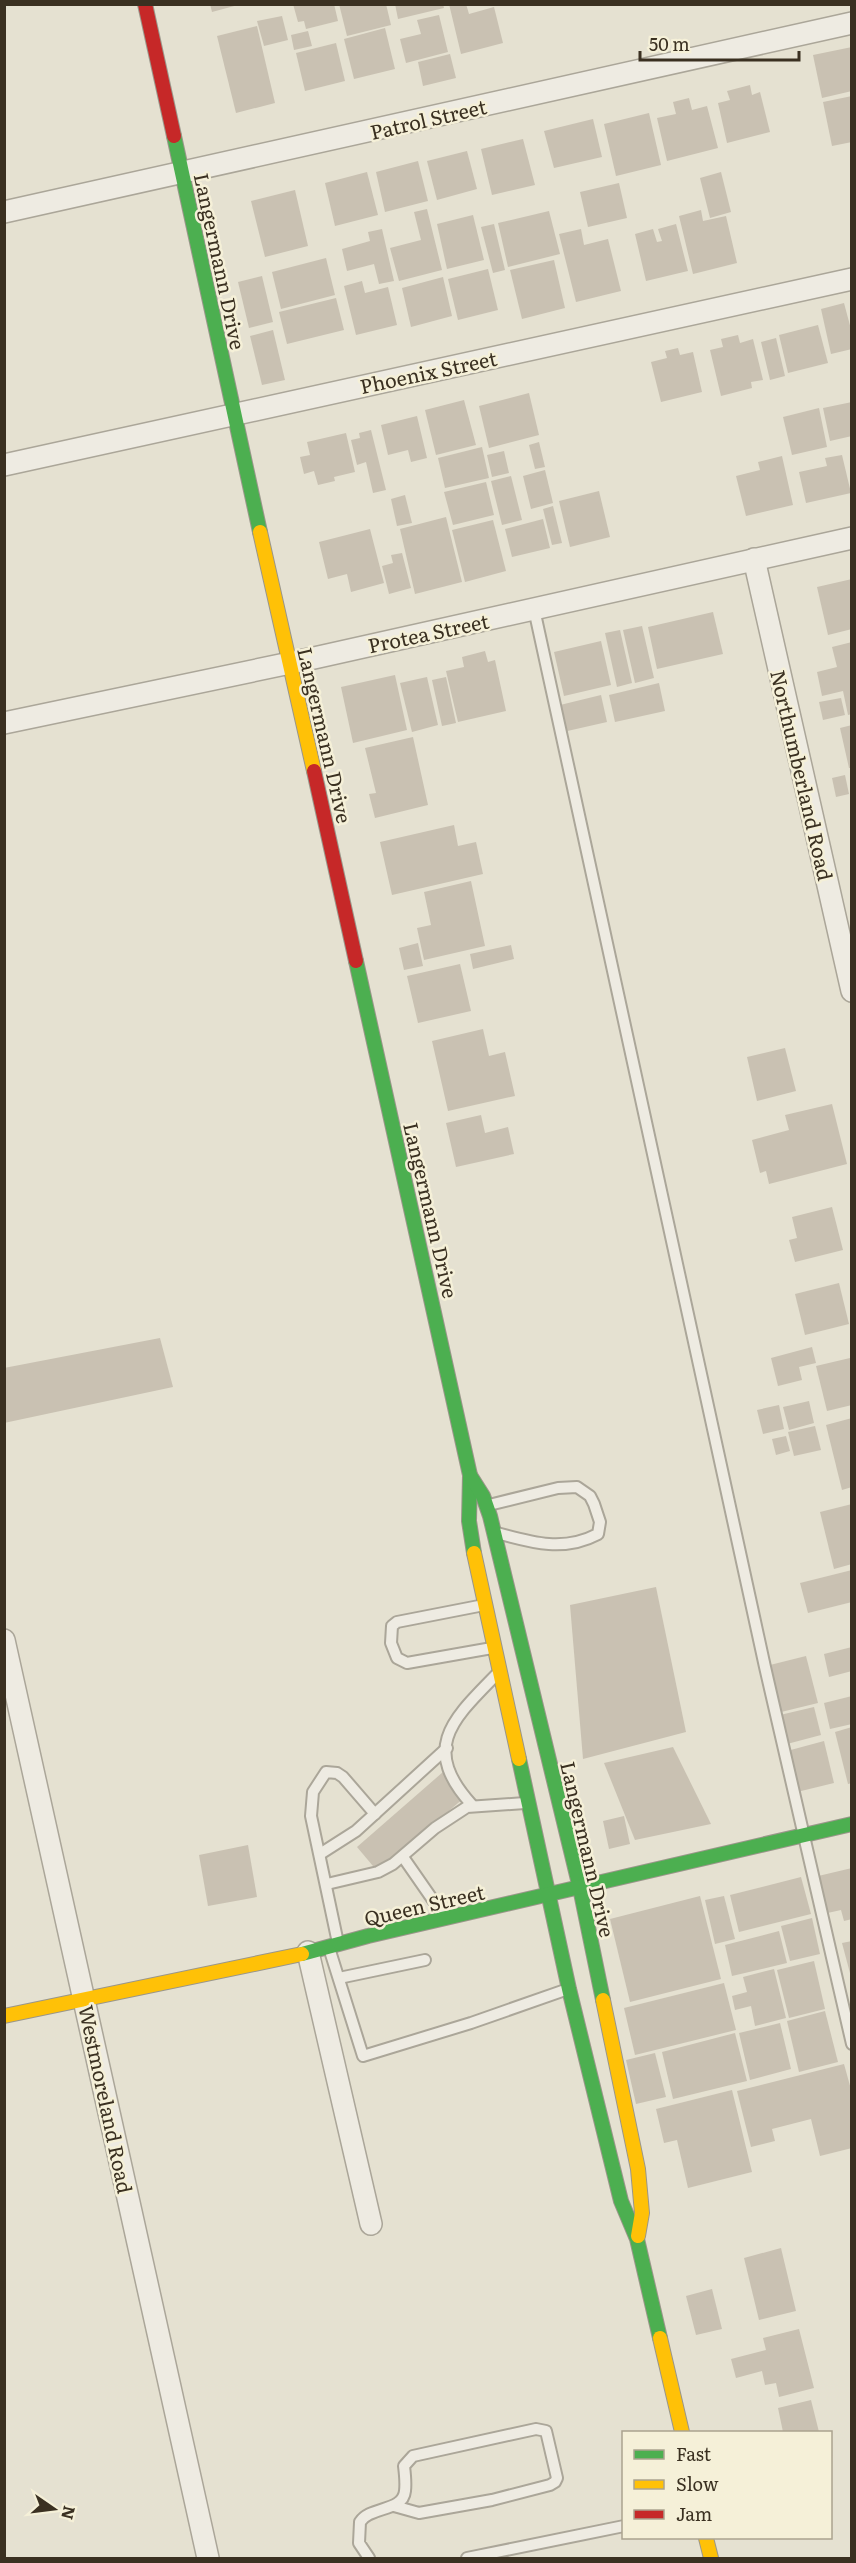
<svg xmlns="http://www.w3.org/2000/svg" width="856" height="2563" font-family="Literata,serif">
  <rect width="100%" height="100%" fill="#e5e1d1"/>
  <g fill="#c9c1b2">
    <path d="M210 4H238V5L212 12Z"/>
    <path d="M293 4H334L338 21 306 29 304 21 298 22Z"/>
    <path d="M339 4H386L391 25 347 36Z"/>
    <path d="M395 4H443L444 8 398 19Z"/>
    <path d="M449 4H466L469 14 494 7 503 43 461 54Z"/>
    <path d="M439 15 448 52 406 63 400 39 421 34 417 20Z"/>
    <path d="M282 16 288 40 264 46 257 21Z"/>
    <path d="M257 26 275 103 236 113 217 36Z"/>
    <path d="M385 28 395 69 354 79 344 39Z"/>
    <path d="M308 31 312 46 294 50 291 35Z"/>
    <path d="M336 43 345 81 305 91 296 53Z"/>
    <path d="M852 47V91L822 98 813 55Z"/>
    <path d="M450 54 456 78 423 86 418 62Z"/>
    <path d="M750 85 752 95 760 92 770 132 727 143 718 103 730 100 727 91Z"/>
    <path d="M852 96V142L832 146 823 102Z"/>
    <path d="M689 98 692 110 707 106 718 148 667 161 657 118 676 114 673 102Z"/>
    <path d="M649 113 661 165 616 176 604 124Z"/>
    <path d="M593 119 602 157 554 168 544 131Z"/>
    <path d="M523 139 535 185 492 195 481 149Z"/>
    <path d="M467 151 477 189 437 200 427 161Z"/>
    <path d="M418 161 428 201 385 212 376 172Z"/>
    <path d="M367 172 378 215 335 226 325 183Z"/>
    <path d="M721 172 731 212 710 218 700 178Z"/>
    <path d="M619 183 627 218 588 227 580 192Z"/>
    <path d="M295 190 308 246 265 257 251 201Z"/>
    <path d="M427 209 442 270 399 281 390 248 421 240 414 212Z"/>
    <path d="M701 210 703 221 726 216 737 263 693 274 679 216Z"/>
    <path d="M549 211 560 254 508 267 498 223Z"/>
    <path d="M473 215 484 260 447 269 437 224Z"/>
    <path d="M494 224 505 270 493 273 481 227Z"/>
    <path d="M676 224 688 271 646 281 635 234 653 229 657 242 662 241 658 229Z"/>
    <path d="M382 229 394 281 379 284 374 264 347 271 342 249 370 241 368 232Z"/>
    <path d="M581 229 584 245 608 239 621 291 576 302 559 234Z"/>
    <path d="M326 258 335 295 281 309 272 272Z"/>
    <path d="M554 260 565 308 522 319 510 270Z"/>
    <path d="M488 269 498 310 458 320 448 279Z"/>
    <path d="M262 276 273 322 249 328 238 282Z"/>
    <path d="M443 277 452 316 411 327 402 288Z"/>
    <path d="M362 281 365 293 388 287 397 325 356 335 344 286Z"/>
    <path d="M336 298 344 330 287 344 279 312Z"/>
    <path d="M844 303 852 333V349L831 354 821 309Z"/>
    <path d="M818 325 828 363 788 373 779 335Z"/>
    <path d="M273 330 285 380 262 385 250 336Z"/>
    <path d="M738 335 740 343 753 339 763 380 751 382 752 388 721 396 710 350 723 347 721 339Z"/>
    <path d="M776 338 785 376 770 380 761 342Z"/>
    <path d="M678 348 680 355 693 352 702 392 661 402 651 362 667 358 665 351Z"/>
    <path d="M529 393 539 435 489 448 479 406Z"/>
    <path d="M464 400 476 445 436 455 425 410Z"/>
    <path d="M852 402V436L830 441 823 408Z"/>
    <path d="M819 408 827 447 792 455 783 417Z"/>
    <path d="M417 416 427 458 411 462 408 450 388 455 381 425Z"/>
    <path d="M371 430 386 490 373 493 366 462 357 465 351 440 360 438 359 433Z"/>
    <path d="M346 433 355 472 334 477 335 481 318 485 314 471 304 474 300 457 310 455 307 442Z"/>
    <path d="M539 442 545 467 535 469 529 445Z"/>
    <path d="M482 447 489 478 445 488 438 458Z"/>
    <path d="M504 451 509 473 492 477 487 455Z"/>
    <path d="M842 455 851 493 806 503 799 472 827 466 825 458Z"/>
    <path d="M782 456 793 505 746 516 736 476 760 470 758 462Z"/>
    <path d="M545 470 553 503 531 509 523 476Z"/>
    <path d="M511 476 522 520 502 525 491 481Z"/>
    <path d="M486 482 494 515 453 525 444 492Z"/>
    <path d="M599 491 610 537 570 547 559 501Z"/>
    <path d="M405 495 412 523 397 526 391 499Z"/>
    <path d="M553 506 562 543 552 545 543 509Z"/>
    <path d="M446 517 462 582 415 594 400 529Z"/>
    <path d="M543 519 550 548 512 557 505 529Z"/>
    <path d="M493 520 506 571 465 582 452 530Z"/>
    <path d="M370 529 384 583 351 592 347 574 328 579 319 542Z"/>
    <path d="M402 553 411 588 389 594 382 566 393 563 391 555Z"/>
    <path d="M852 579V629L828 635 817 587Z"/>
    <path d="M713 612 723 654 657 669 648 627Z"/>
    <path d="M642 626 654 678 635 683 623 630Z"/>
    <path d="M620 630 632 683 617 687 605 633Z"/>
    <path d="M601 641 611 685 564 696 554 652Z"/>
    <path d="M852 642V714L848 715 843 691 822 696 817 672 837 667 832 647Z"/>
    <path d="M485 651 488 662 495 660 506 711 458 722 446 671 464 667 462 657Z"/>
    <path d="M395 675 407 730 353 743 341 687Z"/>
    <path d="M427 677 438 725 412 732 400 683Z"/>
    <path d="M446 677 456 723 442 726 432 680Z"/>
    <path d="M659 683 665 711 615 722 609 695Z"/>
    <path d="M601 695 607 722 563 732 556 706Z"/>
    <path d="M841 698 845 715 823 720 819 702Z"/>
    <path d="M852 725V768H849L840 728Z"/>
    <path d="M413 737 428 805 375 818 369 794 376 793 365 748Z"/>
    <path d="M845 775 849 794 836 797 832 778Z"/>
    <path d="M454 825 458 846 476 842 483 874 392 895 380 842Z"/>
    <path d="M471 881 485 946 424 960 417 928 431 925 424 892Z"/>
    <path d="M418 943 423 966 404 970 399 948Z"/>
    <path d="M511 945 514 959 473 969 470 954Z"/>
    <path d="M460 964 471 1011 418 1023 407 976Z"/>
    <path d="M483 1029 489 1056 505 1052 515 1096 448 1111 432 1041Z"/>
    <path d="M785 1048 796 1091 757 1101 747 1057Z"/>
    <path d="M832 1104 847 1164 769 1184 766 1171 760 1173 752 1140 789 1130 785 1115Z"/>
    <path d="M481 1115 485 1133 508 1127 514 1154 456 1167 446 1123Z"/>
    <path d="M832 1207 843 1250 795 1262 789 1240 797 1238 792 1217Z"/>
    <path d="M839 1283 849 1324 805 1335 795 1294Z"/>
    <path d="M160 1338 173 1387 4 1423V1368Z"/>
    <path d="M812 1347 816 1363 799 1367 802 1380 778 1386 771 1358Z"/>
    <path d="M850 1358 852 1405 827 1411 816 1366Z"/>
    <path d="M809 1401 814 1423 789 1430 783 1407Z"/>
    <path d="M779 1405 784 1429 763 1434 757 1410Z"/>
    <path d="M852 1418V1487L842 1490 826 1425Z"/>
    <path d="M815 1426 821 1450 794 1456 788 1432Z"/>
    <path d="M786 1436 790 1451 776 1455 772 1439Z"/>
    <path d="M852 1504V1564L834 1569 820 1512Z"/>
    <path d="M852 1570V1602L808 1613 800 1583Z"/>
    <path d="M656 1587 686 1732 583 1759 570 1605Z"/>
    <path d="M852 1647V1671L829 1677 824 1654Z"/>
    <path d="M806 1656 818 1703 777 1713 766 1666Z"/>
    <path d="M852 1696V1724L830 1729 824 1703Z"/>
    <path d="M814 1707 821 1735 787 1744 780 1715Z"/>
    <path d="M852 1727V1783L848 1784 835 1732Z"/>
    <path d="M824 1741 834 1783 797 1792 787 1751Z"/>
    <path d="M673 1747 711 1824 635 1840 604 1763Z"/>
    <path d="M443 1772 465 1797 378 1872 357 1847Z"/>
    <path d="M624 1816 630 1844 609 1849 603 1821Z"/>
    <path d="M248 1845 257 1897 208 1906 199 1855Z"/>
    <path d="M852 1868V1919L844 1921 841 1910 823 1914 814 1877Z"/>
    <path d="M801 1877 811 1914 739 1932 730 1895Z"/>
    <path d="M700 1896 721 1979 630 2002 610 1919Z"/>
    <path d="M724 1896 735 1939 715 1944 705 1900Z"/>
    <path d="M812 1918 820 1954 790 1961 781 1926Z"/>
    <path d="M779 1931 787 1963 732 1976 725 1945Z"/>
    <path d="M852 1941V1977H851L842 1943Z"/>
    <path d="M814 1961 825 2009 789 2018 777 1970Z"/>
    <path d="M774 1969 786 2018 755 2026 751 2006 735 2010 732 1996 747 1992 743 1977Z"/>
    <path d="M724 1983 736 2030 635 2055 624 2008Z"/>
    <path d="M825 2011 838 2062 799 2072 787 2021Z"/>
    <path d="M780 2023 791 2069 750 2080 739 2033Z"/>
    <path d="M735 2033 747 2081 673 2099 662 2052Z"/>
    <path d="M655 2053 666 2097 636 2104 626 2060Z"/>
    <path d="M844 2064 852 2093V2148L820 2156 811 2119 772 2129 775 2141 751 2147 737 2091Z"/>
    <path d="M732 2090 752 2172 688 2188 677 2140 664 2143 656 2109Z"/>
    <path d="M781 2248 796 2311 759 2320 744 2258Z"/>
    <path d="M712 2289 722 2329 696 2335 686 2296Z"/>
    <path d="M799 2329 814 2388 779 2397 776 2383 765 2385 762 2371 736 2378 731 2359 766 2350 763 2338Z"/>
    <path d="M811 2400 819 2432H783L778 2408Z"/>
  </g>
  <g fill="none" stroke-linecap="round" stroke-linejoin="round">
    <defs>
      <g id="lane">
        <path d="M534 609 765 1667 852 2044"/>
        <path d="M489 1505 558 1488 577 1487 590 1496 594 1504 600 1522 598 1534C564 1552 533 1543 497 1533"/>
        <path d="M484 1605 397 1622 392 1626 391 1643 397 1658 407 1663 492 1648"/>
        <path d="M472 1805C420 1748 453 1719 496 1675"/>
        <path d="M320 1854 356 1831 447 1748"/>
        <path d="M403 1857 444 1916"/>
        <path d="M327 1884 378 1872 393 1864 435 1828 467 1807 525 1803"/>
        <path d="M338 1943 311 1816 313 1792 326 1772 337 1773 343 1777 375 1814"/>
        <path d="M330 1951 363 2056 471 2023 568 1989"/>
        <path d="M339 1978 425 1960"/>
        <path d="M369 2558 359 2543 360 2522C370 2506 403 2512 405 2491 406 2483 405 2474 404 2466L413 2456 536 2429 546 2431 557 2478 555 2482 550 2485 492 2500 419 2513 394 2506"/>
        <path d="M467 2558 624 2526"/>
      </g>
      <g id="street">
        <path d="M4 212 852 23"/>
        <path d="M4 465 852 279"/>
        <path d="M754 559 852 991"/>
        <path d="M4 723 314 658 852 538"/>
        <path d="M4 1640 208 2558"/>
        <path d="M308 1952 371 2224"/>
      </g>
      <g id="fast">
        <path d="M174 136 260 532"/>
        <path d="M356 961 470 1475 469 1521 474 1553"/>
        <path d="M471 1477 483 1496 490 1516 580 1888 603 2000"/>
        <path d="M519 1759 569 1989 621 2201 637 2239 660 2338"/>
        <path d="M302 1954 368 1936 852 1824"/>
      </g>
      <g id="slow">
        <path d="M260 532 314 771"/>
        <path d="M474 1553 519 1759"/>
        <path d="M603 2000 638 2169 642 2213 638 2236"/>
        <path d="M4 2016 302 1954"/>
        <path d="M660 2338 682 2432"/>
        <path d="M706 2538 711 2558"/>
      </g>
      <g id="jam">
        <path d="M145 4 174 136"/>
        <path d="M314 771 356 961"/>
      </g>
    </defs>
    <use href="#lane" stroke="#aba699" stroke-width="14"/>
    <use href="#street" stroke="#aba699" stroke-width="24"/>
    <use href="#fast" stroke="#9a968a" stroke-width="16"/>
    <use href="#slow" stroke="#9a968a" stroke-width="16"/>
    <use href="#jam" stroke="#9a968a" stroke-width="16"/>
    <use href="#lane" stroke="#eeebe2" stroke-width="10"/>
    <use href="#street" stroke="#eeebe2" stroke-width="21"/>
    <use href="#fast" stroke="#4caf50" stroke-width="14"/>
    <use href="#slow" stroke="#ffc107" stroke-width="14"/>
    <use href="#jam" stroke="#c62828" stroke-width="14"/>
  </g>
  <g text-anchor="middle" dominant-baseline="central" stroke-width="5" stroke-linejoin="round" paint-order="stroke">
    <g font-size="20" fill="#3a3021" stroke="#f5f0d8">
      <text transform="translate(428 118) rotate(-13)">Patrol Street</text>
      <text transform="translate(221 261) rotate(78)">Langermann Drive</text>
      <text transform="translate(428 371) rotate(-12)">Phoenix Street</text>
      <text transform="translate(428 632) rotate(-12)">Protea Street</text>
      <text transform="translate(326 735) rotate(77)">Langermann Drive</text>
      <text transform="translate(803 775) rotate(77)">Northumberland Road</text>
      <text transform="translate(432 1210) rotate(77)">Langermann Drive</text>
      <text transform="translate(589 1849) rotate(77)">Langermann Drive</text>
      <text transform="translate(424 1904) rotate(-13)">Queen Street</text>
      <text transform="translate(107 2099) rotate(78)">Westmoreland Road</text>
    </g>
  </g>
  <rect width="856" height="2563" fill="none" stroke="#3a3021" stroke-width="12"/>
  <rect x="622" y="2431" width="210" height="108" fill="#f5f0d8" stroke="#aaa38f" stroke-width="1.5"/>
  <rect x="634" y="2450" width="30" height="9" fill="#4caf50" stroke="#aaa38f" stroke-width="1.5"/>
  <text x="676" y="2461" font-size="18" fill="#3a3021">Fast</text>
  <rect x="634" y="2480" width="30" height="9" fill="#ffc107" stroke="#aaa38f" stroke-width="1.5"/>
  <text x="676" y="2491" font-size="18" fill="#3a3021">Slow</text>
  <rect x="634" y="2510" width="30" height="9" fill="#c62828" stroke="#aaa38f" stroke-width="1.5"/>
  <text x="676" y="2521" font-size="18" fill="#3a3021">Jam</text>
  <g transform="translate(54 2509) rotate(104)" stroke="#f5f0d8" stroke-width="4.5" paint-order="stroke">
  <path d="M0-4.5L10 22L0 15L-10 22Z" fill="#3a3021"/>
  <text y="-9" font-size="16" font-weight="bold" text-anchor="middle" fill="#3a3021">N</text>
  </g>
  <path d="M640 51v9h159v-9" fill="none" stroke="#3a3021" stroke-width="3"/>
  <text x="649" y="51" font-size="18" fill="#3a3021" stroke="#f5f0d8" stroke-width="4.5" paint-order="stroke">50 m</text>
</svg>
